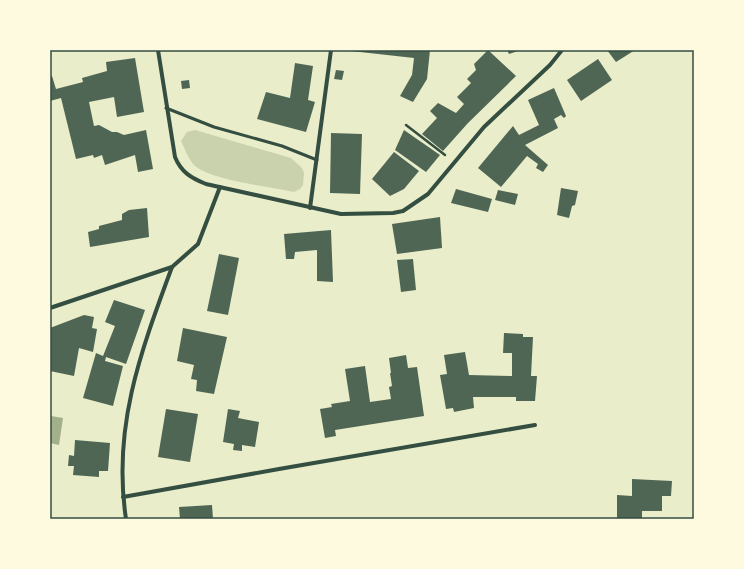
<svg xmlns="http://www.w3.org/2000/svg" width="744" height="569" font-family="Commissioner,sans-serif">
  <rect width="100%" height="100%" fill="#e9edc9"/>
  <path fill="#cad2ad" d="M195 130 291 158 302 168 304 173 303 185 300 189 294 192C271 187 211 180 195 166 188 159 185 149 181 141L187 132Z"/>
  <path fill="#a3b18a" d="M51 416 63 418 59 445 50 443Z"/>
  <g fill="#4f6655">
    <path d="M342 50H430L427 79 413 102 400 96 412 75 414 58Z"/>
    <path d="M488 50 516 76 468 123 443 151 422 134 437 118 430 111 438 103 456 113 464 104 457 97 471 83 467 79 476 70 474 64Z"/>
    <path d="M507 50H517L518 51 509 54Z"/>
    <path d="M607 50H635L616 62Z"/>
    <path d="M135 58 144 112 117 117 114 97 89 102 94 126 99 125 112 132H117L124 135 146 130 153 169 138 172 135 155 105 165 102 155 94 158 93 155 76 159 61 98 50 101V77L52 76 56 89 83 82 82 78 107 71 106 62Z"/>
    <path d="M598 59 612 80 581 101 567 80Z"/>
    <path d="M295 63 313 66 308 100 315 102 306 132 257 119 266 92 290 98Z"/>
    <path d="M336 70 344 71 342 80 334 79Z"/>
    <path d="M189 80 190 88 182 89 181 81Z"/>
    <path d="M554 88 566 116 564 118 561 115 554 119 558 128 525 145 548 165 543 172 536 168 538 164 527 156 501 187 478 168 513 126 519 135 539 125 528 100Z"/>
    <path d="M404 130 440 155 426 172 395 150Z"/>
    <path d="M331 133 362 134 360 194 330 193Z"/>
    <path d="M394 152 419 171 404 189 390 196 372 179Z"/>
    <path d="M561 188 578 191 575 205 572 206 569 218 557 215Z"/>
    <path d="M456 189 492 199 488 212 451 203Z"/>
    <path d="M498 190 518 194 515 205 495 200Z"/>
    <path d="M147 208 149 237 90 247 88 232 99 229V226L122 220V214L129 210Z"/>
    <path d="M440 217 442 248 397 254 392 224Z"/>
    <path d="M331 230 333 282 317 281V250L295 252 294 259H286L284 234Z"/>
    <path d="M219 254 239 258 228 315 207 311Z"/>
    <path d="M413 259 416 290 401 292 397 260Z"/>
    <path d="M114 300 145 310 126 364 106 357 105 361 123 366 113 406 83 398 96 353 103 356 115 326 105 322Z"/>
    <path d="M84 315 94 317 92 328 97 329 93 352 79 348 74 376 50 371V328Z"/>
    <path d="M183 328 227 337 214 394 196 391 197 380 191 379 194 365 177 361Z"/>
    <path d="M504 333 523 334V337H533L531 376H537L535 401H516V397H473L474 408 454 412 453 408 446 409 440 375 447 374 444 355 465 352 469 375 512 376V353H503Z"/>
    <path d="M406 355 408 368 417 367 424 416 335 430 336 436 325 438 320 409 332 407 331 404 350 401 345 369 365 366 370 402 391 399 389 387 392 386 390 373H391L389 358Z"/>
    <path d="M166 409 198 414 190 462 158 457Z"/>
    <path d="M228 409 240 411 238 418 259 422 255 447 242 445V451L233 450 234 444 223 442Z"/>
    <path d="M75 440 110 443 108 471H99V477L73 475 74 466H68L69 455 74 456Z"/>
    <path d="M632 479 672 481 671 496H662V511H642V519H617V495L632 496Z"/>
    <path d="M212 505 213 519H180L179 507Z"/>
  </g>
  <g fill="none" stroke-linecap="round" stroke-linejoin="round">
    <path stroke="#344e41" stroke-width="2.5" d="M406 125 445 155"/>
    <path stroke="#344e41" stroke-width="3" d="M166 108 214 127 282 146 317 160"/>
    <g stroke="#344e41" stroke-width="4">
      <path d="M158 50 175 157C181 172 191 178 206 184L341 214 393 213 403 211 428 194 484 127 550 65 562 50"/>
      <path d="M310 208 331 50"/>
      <path d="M50 308 172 267 198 244 220 187"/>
      <path d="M123 497 279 469 535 425"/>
      <path d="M126 519C112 427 141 351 172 267"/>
    </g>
  </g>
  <rect width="744" height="569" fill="none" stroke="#fefae0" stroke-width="102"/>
  <rect x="51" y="51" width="642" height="467" fill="none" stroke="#344e41" stroke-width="1.5"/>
</svg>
